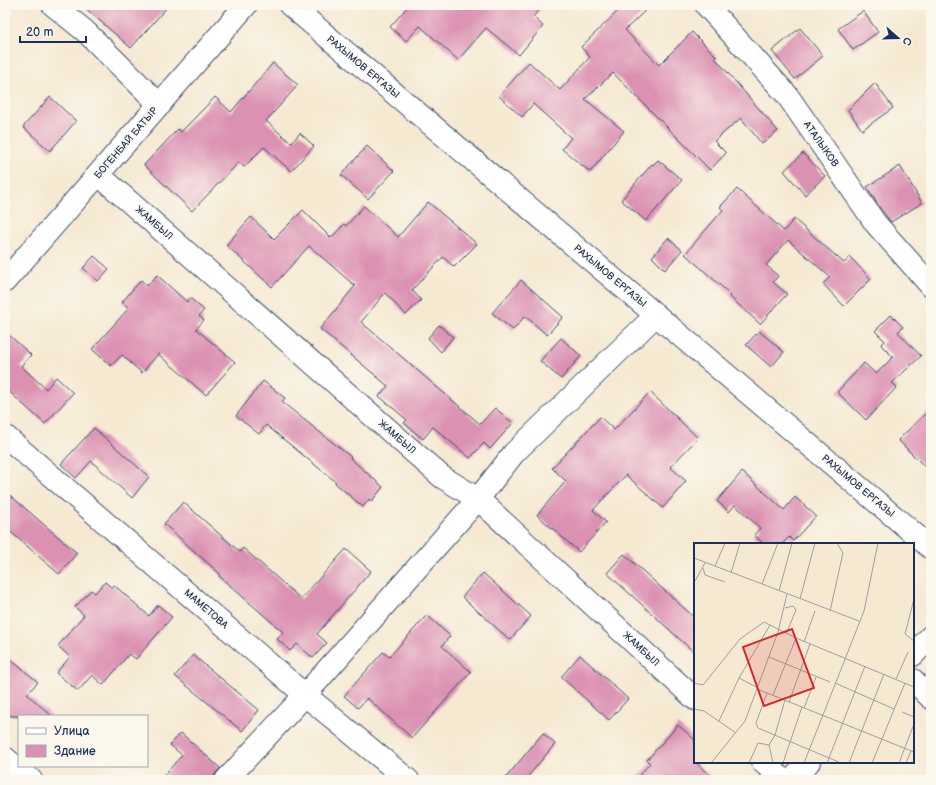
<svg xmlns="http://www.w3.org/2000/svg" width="936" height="785" font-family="'Balsamiq Sans',sans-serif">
  <rect width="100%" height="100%" fill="#fbf7ec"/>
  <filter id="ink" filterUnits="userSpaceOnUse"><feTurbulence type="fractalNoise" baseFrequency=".025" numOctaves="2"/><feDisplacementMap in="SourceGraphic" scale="8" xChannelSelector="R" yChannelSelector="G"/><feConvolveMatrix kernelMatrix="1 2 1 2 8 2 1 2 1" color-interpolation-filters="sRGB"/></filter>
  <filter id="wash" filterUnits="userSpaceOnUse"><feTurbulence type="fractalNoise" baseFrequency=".012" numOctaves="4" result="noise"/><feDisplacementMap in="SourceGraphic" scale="16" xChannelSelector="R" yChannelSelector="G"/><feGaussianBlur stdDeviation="0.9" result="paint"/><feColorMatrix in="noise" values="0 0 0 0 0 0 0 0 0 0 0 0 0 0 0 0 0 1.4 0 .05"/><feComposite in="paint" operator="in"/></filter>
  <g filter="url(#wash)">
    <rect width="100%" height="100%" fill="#f5e9d2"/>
    <g id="blocks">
      <g fill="#db91b2">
        <path d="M82 5H169L131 48Z"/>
        <path d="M409 5H544L533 17 543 26 519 55 486 28 458 60 420 26 406 41 390 27Z"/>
        <path d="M624 5H651L625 30 659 65 692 32 717 57 715 58 778 131 762 144 741 118 714 141 726 153 710 170 613 73 585 99 624 131 590 172 562 149 571 138 533 104 522 117 499 96 529 62 560 90 590 57 581 47Z"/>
        <path d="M863 11 878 32 853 50 838 29Z"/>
        <path d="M800 28 823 56 795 79 772 51Z"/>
        <path d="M273 63 298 85 266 121 291 143 300 133 314 146 291 171 264 147 244 167 239 162 192 211 144 165 178 129 181 132 215 97 231 112Z"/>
        <path d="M875 83 893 108 862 130 848 110Z"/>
        <path d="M50 97 76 121 50 151 23 127Z"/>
        <path d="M367 146 394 171 368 199 341 175Z"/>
        <path d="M803 153 825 176 805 195 784 171Z"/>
        <path d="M658 160 682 180 646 221 621 200 652 164 653 165Z"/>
        <path d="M900 166 922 203 891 222 880 208 867 187Z"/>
        <path d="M737 189 784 231 794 219 844 263 850 257 871 279 844 306 823 284 830 277 788 240 766 265 778 276 773 282 787 294 760 324 729 296 730 294 685 254 723 210 720 207Z"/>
        <path d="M428 202 477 244 454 267 443 257 412 290 421 300 406 315 385 293 361 322 480 424 495 408 513 423 490 449 484 443 470 458 433 427 423 439 404 423 407 420 379 396 388 386 320 329 355 286 309 246 272 287 226 245 251 217 274 239 303 210 331 238 344 224 346 226 364 206 398 237Z"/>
        <path d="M668 238 682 250 665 270 652 257Z"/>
        <path d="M94 256 109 269 98 281 83 268Z"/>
        <path d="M157 275 187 302 190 298 204 310 199 316 204 320 196 329 235 362 206 395 158 354 142 373 122 355 111 366 92 349 129 308 122 302 141 280 147 286Z"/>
        <path d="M521 280 563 317 547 335 525 316 513 330 492 313Z"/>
        <path d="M891 315 903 327 898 332 921 356 892 383 897 387 866 420 837 392 864 363 876 374 893 357 881 345 885 341 875 331Z"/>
        <path d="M439 325 453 337 441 352 428 338Z"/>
        <path d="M5 331 31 355 21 366 46 389 56 377 73 393 45 424 5 388Z"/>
        <path d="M759 331 784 352 771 367 746 345Z"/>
        <path d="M561 338 581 356 561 379 540 361Z"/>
        <path d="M263 381 285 398 282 402 351 457 350 458 383 487 371 502 369 499 363 507 335 483 336 482 266 425 259 434 236 416Z"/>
        <path d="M650 392 698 438 670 467 686 481 663 508 626 475 593 510 606 522 579 552 537 515 566 481 552 468 600 417 614 430Z"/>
        <path d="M931 408V473L898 440Z"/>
        <path d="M94 428 149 477 132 498 91 461 76 478 61 464Z"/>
        <path d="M742 472 784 510 795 497 816 516 793 541 789 537 782 544H764L754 535 760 528 735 505 729 512 717 501Z"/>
        <path d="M5 491 77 553 59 574 5 527Z"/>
        <path d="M183 502 240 552 243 548 301 599 346 549 371 571 317 634 327 643 313 658 297 644 290 651 277 639 283 632 219 576 220 574 164 524Z"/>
        <path d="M624 554 695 618V653L607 573Z"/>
        <path d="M483 573 531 616 510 640 462 597Z"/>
        <path d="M105 582 112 588 114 585 149 616 158 605 172 617 136 659 129 654 103 685 92 675 78 691 56 673 70 657 58 646 84 615 75 607 91 590 95 593Z"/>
        <path d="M427 615 450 636 442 646 471 672 412 738 367 698 358 708 344 696 383 652 389 657Z"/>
        <path d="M5 655 38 682 27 694 52 716H11L5 711Z"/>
        <path d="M193 655 259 710 242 731 175 676Z"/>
        <path d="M580 655 628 699 609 720 561 677Z"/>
        <path d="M678 725 695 740V762L715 780H635L650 763 647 760Z"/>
        <path d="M181 733 220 768 211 780H160L182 755 170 745Z"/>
        <path d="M543 733 555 744 525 780H504Z"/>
      </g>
    </g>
  </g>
  <g filter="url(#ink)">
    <use href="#blocks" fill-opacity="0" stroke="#3c4b6f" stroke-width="1"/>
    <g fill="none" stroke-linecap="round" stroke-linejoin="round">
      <defs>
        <g id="minor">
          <path d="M53 5 85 31 160 105"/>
          <path d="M290 5 931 548"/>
          <path d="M706 5 787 95 876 224 931 286"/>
          <path d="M99 175 442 477 478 499 695 699"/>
          <path d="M5 281 246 5"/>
          <path d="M5 436 305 695 408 780"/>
          <path d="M913 655 931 636"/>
          <path d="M913 680 931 698"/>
          <path d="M5 758 31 780"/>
          <path d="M763 762 783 780"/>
          <path d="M226 780 305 695 478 499 514 453 656 315"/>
          <path d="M792 780 809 762"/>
        </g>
      </defs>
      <use href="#minor" stroke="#3c4b6f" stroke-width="24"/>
      <use href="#minor" stroke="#fff" stroke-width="22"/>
    </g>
  </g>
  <g text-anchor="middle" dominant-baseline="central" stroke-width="3" stroke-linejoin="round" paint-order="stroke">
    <g font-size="10" fill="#1b2f5e" stroke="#fbf7ec">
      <text transform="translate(363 67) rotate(40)">РАХЫМОВ ЕРГАЗЫ</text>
      <text transform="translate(126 143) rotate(-49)">БОГЕНБАЙ БАТЫР</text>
      <text transform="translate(821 144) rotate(55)">АТАЛЫКОВ</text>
      <text transform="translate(154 223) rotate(41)">ЖАМБЫЛ</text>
      <text transform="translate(610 276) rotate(40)">РАХЫМОВ ЕРГАЗЫ</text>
      <text transform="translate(397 437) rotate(41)">ЖАМБЫЛ</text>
      <text transform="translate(858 486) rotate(40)">РАХЫМОВ ЕРГАЗЫ</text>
      <text transform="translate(206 609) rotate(41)">МАМЕТОВА</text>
      <text transform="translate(641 649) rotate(43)">ЖАМБЫЛ</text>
    </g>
  </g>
  <g transform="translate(694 543)">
    <rect width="220" height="220" fill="#f5e9d2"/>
    <path fill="none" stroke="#9e9fa4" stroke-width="1" d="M0 15 165 78M21 23 31 0M9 25 11 32 31 39M37 30 46 0M1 38 11 20M68 41 84 0M85 48 98 0M106 56 121 0M220 56 211 91 220 98M91 65 99 63 102 67 92 91M136 68 149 10 143 0M110 99 121 68M75 114 136 139M45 135 64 145M202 136 214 109M0 140 9 142 46 96 70 79 102 95 220 144M141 140 200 166M63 146 220 209M73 150 62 180 64 185 147 220M79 152 102 95M95 159 116 101M110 165 122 134M0 166 10 168 42 190M208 169 220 174M25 178 45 135 76 82M17 220 51 178 84 89 93 51M55 220 64 200 75 202M79 220 75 202 81 192 91 157M89 220 108 164M110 220 170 68 184 0M133 220 171 123M155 220 190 131M178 220 211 140M205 220 220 181M212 220 217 208"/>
    <path fill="#d62828" fill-opacity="0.15" stroke="#d62828" stroke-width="2" d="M98 86 120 145 70 163 49 104Z"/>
    <rect width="220" height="220" fill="none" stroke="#1b2f5e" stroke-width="2"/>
  </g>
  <rect width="936" height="785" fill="none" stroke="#fbf7ec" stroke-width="20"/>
  <rect x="18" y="715" width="130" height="52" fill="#fbf7ec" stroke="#a1a7b3"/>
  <rect x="26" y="728" width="20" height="6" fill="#ffffff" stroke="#a1a7b3"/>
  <text x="54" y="735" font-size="12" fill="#1b2f5e">Улица</text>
  <rect x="26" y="745" width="20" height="12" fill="#db91b2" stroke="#a1a7b3"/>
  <text x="54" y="755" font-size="12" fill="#1b2f5e">Здание</text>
  <g transform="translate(898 38) rotate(110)" stroke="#fbf7ec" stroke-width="3" paint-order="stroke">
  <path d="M0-3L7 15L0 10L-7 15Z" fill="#1b2f5e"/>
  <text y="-6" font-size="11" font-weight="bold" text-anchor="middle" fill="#1b2f5e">С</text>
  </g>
  <path d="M20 36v6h66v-6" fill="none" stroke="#1b2f5e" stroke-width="2"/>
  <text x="26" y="36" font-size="12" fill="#1b2f5e" stroke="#fbf7ec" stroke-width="3" paint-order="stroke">20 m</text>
</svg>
